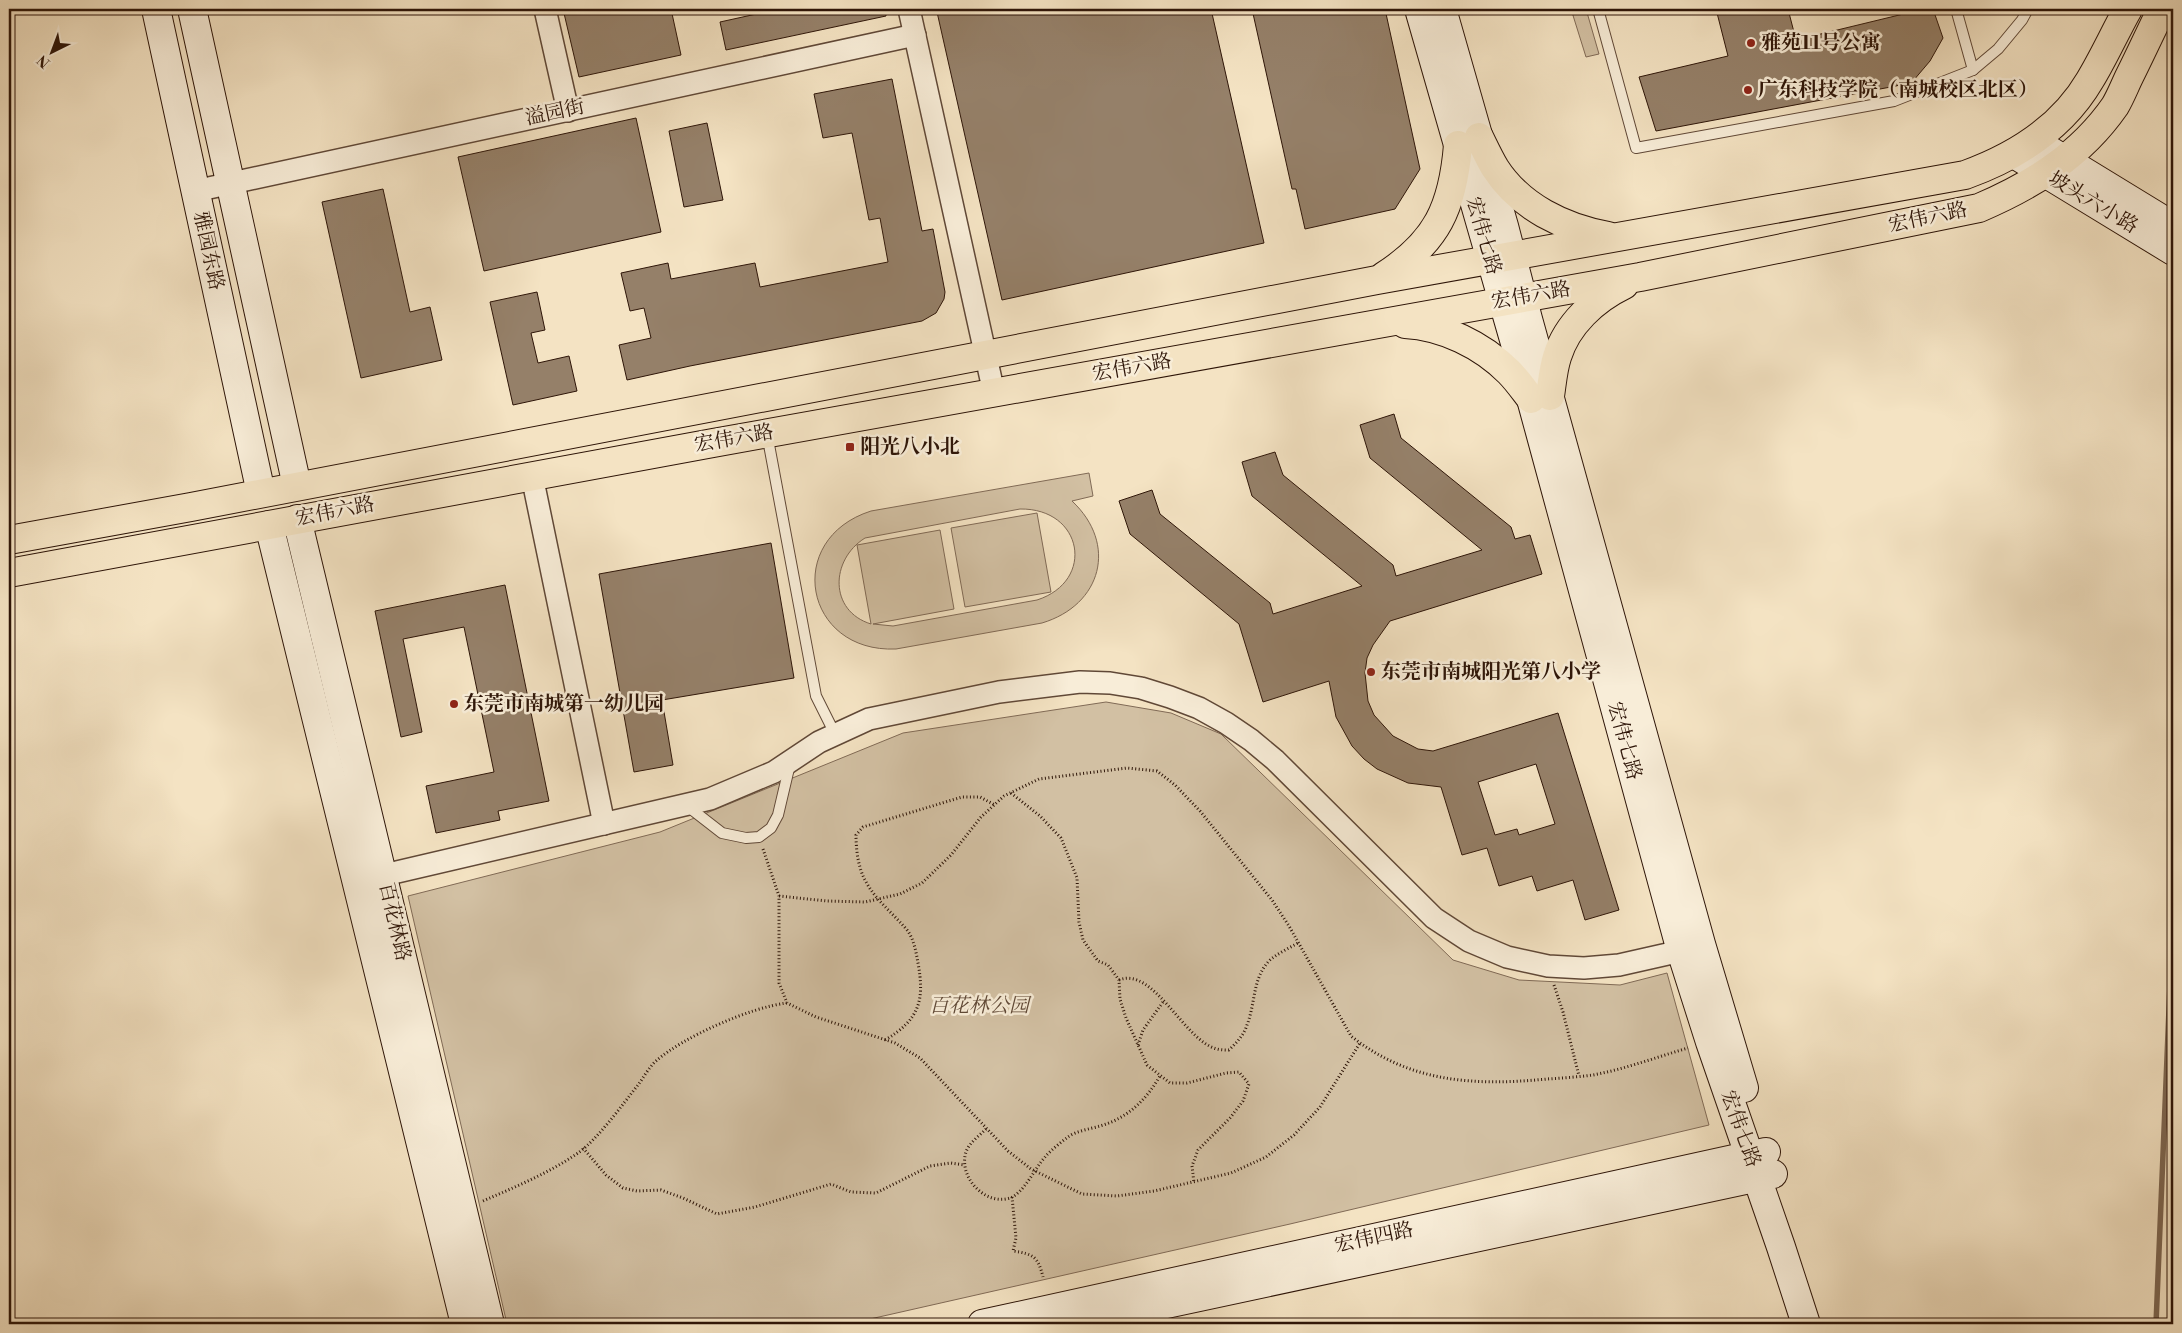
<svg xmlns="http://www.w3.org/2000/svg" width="2182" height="1333" font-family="'Libre Bodoni','Noto Serif SC',serif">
  <rect width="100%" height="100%" fill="#f4e3c3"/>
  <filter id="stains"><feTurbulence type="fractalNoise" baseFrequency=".004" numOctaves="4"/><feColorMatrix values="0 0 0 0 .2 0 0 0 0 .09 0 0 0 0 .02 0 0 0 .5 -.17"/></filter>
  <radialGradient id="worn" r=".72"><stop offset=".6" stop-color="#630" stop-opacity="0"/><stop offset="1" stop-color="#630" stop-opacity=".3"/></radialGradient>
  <g fill="#d2c0a3" stroke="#806a56" fill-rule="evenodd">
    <path d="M1571 9H1586L1599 54 1586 57Z"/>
    <path d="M1089 473 1093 496 1072 501C1118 544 1102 605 1042 623L896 649C804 653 783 539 871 511ZM1020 509C1083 508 1096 581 1037 600L893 626 873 624 954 609 940 530 857 545 871 624C829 611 830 560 865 538Z"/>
    <path d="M1037 513 1051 592 965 607 951 528Z"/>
    <path d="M1106 702 1171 713 1221 734 1453 960 1519 980 1620 985 1667 973 1709 1125 1290 1224 848 1324H507L408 896 660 832 903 733Z"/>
  </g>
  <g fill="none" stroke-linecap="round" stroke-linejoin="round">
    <path stroke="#7d6752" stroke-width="5.5" d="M2156 1324 2170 985 2173 966"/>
  </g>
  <g fill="#958069" stroke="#2e1508" fill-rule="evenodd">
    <path d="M563 9H671L681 55 579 77Z"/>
    <path d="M779 9H886V16L726 50 720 22Z"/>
    <path d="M951 9H1211L1264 243 1002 300 937 12Z"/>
    <path d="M1252 9H1385L1420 169 1395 209 1305 229 1296 189H1292Z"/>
    <path d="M1716 9H1788L1796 40 1924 9H1933L1943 38 1930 61 1913 81 1896 86 1656 131 1639 77 1728 56Z"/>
    <path d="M892 79 922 231 933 229 945 292 944 299 936 313 922 321 690 366 627 380 619 345 651 338 644 308 630 311 621 273 668 263 671 279 755 263 760 287 888 262 880 218 869 220 852 133 823 138 814 94Z"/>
    <path d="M636 118 661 232 484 271 458 157Z"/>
    <path d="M707 123 723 200 684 207 669 131Z"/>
    <path d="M383 189 410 312 430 307 442 360 361 378 322 202Z"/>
    <path d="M537 292 545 330 531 333 538 363 569 356 577 391 513 405 490 302Z"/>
    <path d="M1394 414 1401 438 1511 527 1515 539 1530 535 1542 574 1390 621 1373 645 1367 658 1365 673 1368 701 1374 715 1393 736 1418 749 1433 751 1558 713 1619 910 1585 920 1573 880 1537 891 1532 876 1499 886 1487 848 1462 855 1441 787 1408 783 1377 769 1364 759 1352 746 1336 717 1329 681 1263 702 1239 624 1130 534 1119 501 1152 490 1160 514 1270 603 1273 614 1362 586 1252 496 1242 462 1275 452 1283 475 1393 565 1396 576 1482 550 1370 458 1360 425ZM1536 764 1555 824 1519 835 1517 829 1495 835 1478 782Z"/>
    <path d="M771 543 794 678 662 700 673 765 634 772 599 574Z"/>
    <path d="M505 585 549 801 498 811 500 820 436 833 426 786 494 772 464 627 403 639 422 732 401 737 375 611Z"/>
  </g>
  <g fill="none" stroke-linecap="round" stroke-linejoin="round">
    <defs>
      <g id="lane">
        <path d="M1598 9 1636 148 1894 101 1973 70 1998 49 2022 20 2028 9"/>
        <path d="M1956 9 1973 70"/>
        <path d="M767 434 816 696 835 734"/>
        <path d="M686 805 722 833 746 838 759 837 771 828 778 815 790 764"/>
      </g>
      <g id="street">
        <path d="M545 9 568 111"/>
        <path d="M909 9 994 393"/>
        <path d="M195 191 915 35"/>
        <path d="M532 476 604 824"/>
        <path d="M367 879 710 799 774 772 819 742 869 719 999 692 1080 682 1110 683 1141 688 1170 697 1199 708 1226 723 1251 740 1275 760 1434 918 1469 941 1507 957 1548 966 1584 968 1619 965 1681 951"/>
      </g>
      <g id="secondary">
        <path d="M156 9 261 493"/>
        <path d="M192 9 297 486"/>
        <path d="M1419 9 1531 399 1681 951 1710 1042 1781 1247 1806 1324"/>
        <path d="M1442 9 1504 226 1528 319 1701 944 1744 1088"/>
        <path d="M2034 141 2173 226"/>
        <path d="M2014 154 2173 251"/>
        <path d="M297 519 490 1324"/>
        <path d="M269 525 465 1324"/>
        <path d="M982 1324 1766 1152"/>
        <path d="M1073 1324 1773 1174"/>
      </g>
      <g id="primary">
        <path d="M1479 137C1484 147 1489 158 1495 168 1520 207 1564 228 1608 236"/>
        <path d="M1384 276C1437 242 1453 207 1458 145"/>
        <path d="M1405 324C1443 326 1482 345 1509 372 1517 380 1524 390 1531 399"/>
        <path d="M1550 396C1552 383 1553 369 1557 357 1567 324 1595 299 1624 285"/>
        <path d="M9 540 191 507 1377 280 1965 175C2015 157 2062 128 2090 80 2104 57 2115 32 2128 9"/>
        <path d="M9 573 713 443 1640 277 1979 208C2033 185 2081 155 2115 106 2121 96 2125 85 2130 75 2141 53 2151 31 2162 9"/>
      </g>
    </defs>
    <use href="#lane" stroke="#604837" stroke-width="12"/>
    <use href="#street" stroke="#604837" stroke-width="24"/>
    <use href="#secondary" stroke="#2e1508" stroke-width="30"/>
    <use href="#primary" stroke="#2e1508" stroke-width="30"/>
    <g stroke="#2e1508" stroke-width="3" stroke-dasharray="1 2.5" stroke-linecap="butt">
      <path d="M1011 793 1040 816 1061 838 1077 878 1079 922 1083 940 1098 961 1108 965 1119 980 1120 999 1126 1018 1147 1065 1170 1083H1187L1226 1073 1239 1072 1249 1084 1243 1101 1230 1118 1198 1150 1192 1166 1194 1183"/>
      <path d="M763 849 779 896V983L787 1003 816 1017 895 1043 920 1058 1008 1151 1031 1169 1082 1194 1117 1196 1154 1191 1231 1173 1266 1157 1294 1135 1320 1107 1360 1043"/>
      <path d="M779 896 827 901 865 902 900 894 922 883 951 855 981 817 1004 796 1039 779 1127 768 1157 771 1175 785 1200 811 1272 900 1289 926 1351 1036C1410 1083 1475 1086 1547 1079 1562 1078 1578 1077 1593 1075 1625 1069 1657 1057 1688 1048"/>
      <path d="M1119 980C1154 966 1184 1041 1217 1049 1221 1050 1225 1050 1229 1050 1237 1042 1244 1035 1247 1025 1256 1002 1252 977 1271 959 1279 953 1289 948 1298 943"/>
      <path d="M1554 985 1563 1012 1579 1076"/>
      <path d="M885 1040C919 1020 925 1001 918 963 916 952 914 939 907 930 893 913 875 900 865 880 858 867 856 849 856 835L863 827 962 797H980L995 805"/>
      <path d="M1138 1045 1143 1030 1163 1002"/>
      <path d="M986 1129C979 1136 969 1143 966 1152 958 1177 985 1206 1010 1198 1024 1193 1035 1168 1045 1157 1051 1150 1060 1143 1068 1137 1076 1131 1090 1129 1100 1126 1128 1118 1146 1100 1160 1076"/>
      <path d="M583 1148 606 1175 623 1188 637 1191 661 1190 683 1198 717 1214 755 1207 831 1184 851 1192 876 1193 930 1166 951 1163 965 1165"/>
      <path d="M1012 1197 1016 1238 1013 1251C1034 1254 1038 1257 1043 1277"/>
      <path d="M483 1201C515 1187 549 1173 578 1153 598 1139 622 1105 638 1085 644 1077 649 1067 656 1061 683 1037 751 1007 787 1003"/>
    </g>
    <use href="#lane" stroke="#f8edd8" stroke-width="10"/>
    <use href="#street" stroke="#f8edd8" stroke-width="21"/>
    <use href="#secondary" stroke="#f8edd8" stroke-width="28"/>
    <use href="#primary" stroke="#f4e3c3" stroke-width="28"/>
  </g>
  <g fill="#8f2418" stroke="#f8edd8" stroke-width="2">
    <circle cx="1751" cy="43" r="5"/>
    <circle cx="1748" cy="90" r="5"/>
    <rect x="845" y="442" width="10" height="10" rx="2.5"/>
    <circle cx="1371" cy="672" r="5"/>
    <circle cx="454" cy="704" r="5"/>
  </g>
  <g text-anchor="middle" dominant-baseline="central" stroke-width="5" stroke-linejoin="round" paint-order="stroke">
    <g font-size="20" font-weight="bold" fill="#2e1508" stroke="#f8edd8" text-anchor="start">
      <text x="1761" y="43">雅苑11号公寓</text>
      <text x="1758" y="90">广东科技学院（南城校区北区）</text>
      <text x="860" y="447">阳光八小北</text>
      <text x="1381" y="672">东莞市南城阳光第八小学</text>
      <text x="464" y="704">东莞市南城第一幼儿园</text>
    </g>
    <g font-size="20" fill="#2e1508" stroke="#f8edd8">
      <text transform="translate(555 113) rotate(-12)">溢园街</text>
      <text transform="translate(2093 203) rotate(31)">坡头六小路</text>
      <text transform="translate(1928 218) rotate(-12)">宏伟六路</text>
      <text transform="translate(1483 236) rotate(74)">宏伟七路</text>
      <text transform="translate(208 251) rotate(78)">雅园东路</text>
      <text transform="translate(1531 296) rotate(-10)">宏伟六路</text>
      <text transform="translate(1132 368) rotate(-10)">宏伟六路</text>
      <text transform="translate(734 439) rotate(-10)">宏伟六路</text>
      <text transform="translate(335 512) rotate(-11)">宏伟六路</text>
      <text transform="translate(1624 741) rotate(75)">宏伟七路</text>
      <text transform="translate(394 922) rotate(77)">百花林路</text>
      <text transform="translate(1740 1129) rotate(70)">宏伟七路</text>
      <text transform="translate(1374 1238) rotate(-12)">宏伟四路</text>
    </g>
    <g font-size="20" font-style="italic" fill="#5f4836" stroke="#f8edd8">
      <text x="979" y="1006">百花林公园</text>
    </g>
  </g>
  <rect width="2182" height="1333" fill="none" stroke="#f4e3c3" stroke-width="30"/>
  <rect x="10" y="10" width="2162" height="1313" fill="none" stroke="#2e1508" stroke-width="2.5"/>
  <rect x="15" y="15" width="2152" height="1303" fill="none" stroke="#2e1508"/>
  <g transform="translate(52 52) rotate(222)" stroke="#f8edd8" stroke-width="4" paint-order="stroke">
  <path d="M0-4L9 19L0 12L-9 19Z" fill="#2e1508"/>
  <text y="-8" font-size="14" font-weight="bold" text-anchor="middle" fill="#2e1508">N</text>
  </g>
  <rect width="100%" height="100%" filter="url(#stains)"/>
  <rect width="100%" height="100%" fill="url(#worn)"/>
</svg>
